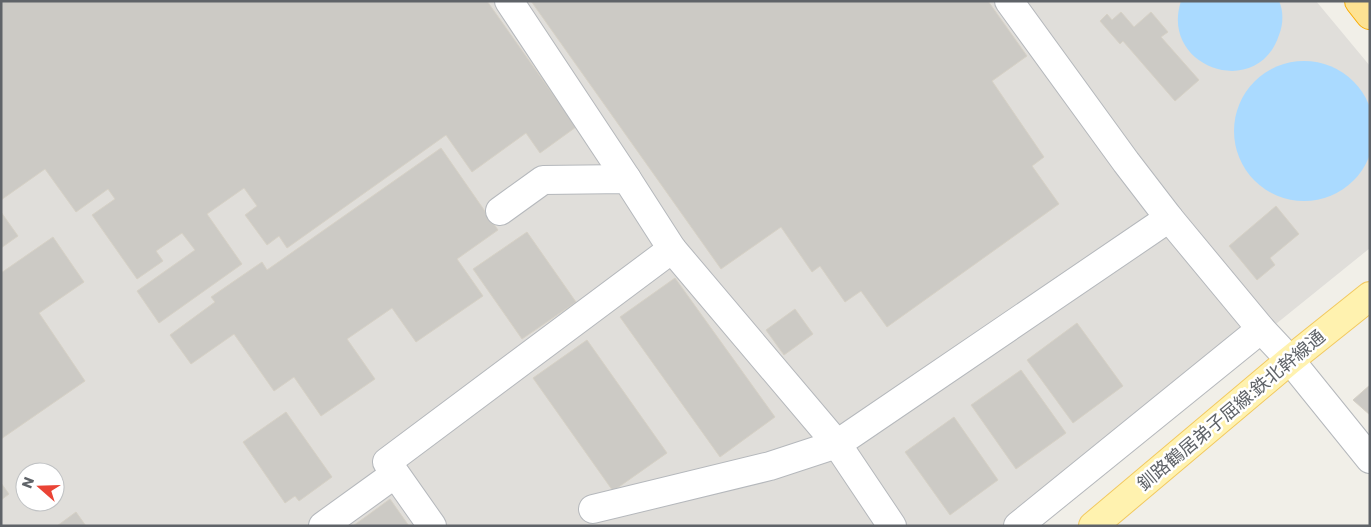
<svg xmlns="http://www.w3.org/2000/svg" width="1371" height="527" font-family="Poppins,'Noto Sans JP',sans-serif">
  <rect width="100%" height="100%" fill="#f1efe8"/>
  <path fill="#e0deda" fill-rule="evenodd" d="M1 1H1316L1370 66V248L1026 526H1ZM25 472H55V502H25Z"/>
  <g fill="#aadaff">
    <path d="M1181 1H1279C1284 12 1283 25 1279 35 1258 101 1159 68 1181 1Z"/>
    <circle cx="1304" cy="131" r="70"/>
  </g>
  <g fill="#cccac5" stroke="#d6d1c6">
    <path d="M1 1H487L576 127 540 153 526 133 472 172 446 135 287 248 279 236 267 245 245 215 257 206 244 188 207 214 242 264 159 323 137 291 195 250 182 233 156 251 163 261 137 279 92 215 115 199 108 189 76 212 45 169 1 200Z"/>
    <path d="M531 1H988L1027 56 992 81 1044 157 1032 166 1059 204 887 327 861 291 845 302 820 266 812 272 781 227 721 269Z"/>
    <path d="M1121 12 1134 27 1151 12 1168 32 1161 37 1199 80 1175 101 1123 41 1120 44 1100 21 1107 14 1112 20Z"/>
    <path d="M441 148 498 230 457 259 483 296 416 342 392 308 347 339 375 379 321 416 294 377 274 391 234 334 191 364 170 335 215 302 211 297 262 262 267 270Z"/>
    <path d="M1276 206 1299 234 1270 258 1275 265 1257 280 1229 246Z"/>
    <path d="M1 212 18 236 1 248Z"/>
    <path d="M527 232 576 302 522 339 473 269Z"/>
    <path d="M53 237 84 282 39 313 85 381 1 439V273Z"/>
    <path d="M675 278 775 417 720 457 620 317Z"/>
    <path d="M795 309 813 334 784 355 766 330Z"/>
    <path d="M1077 323 1123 386 1073 423 1027 360Z"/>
    <path d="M587 340 667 453 613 491 533 378Z"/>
    <path d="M1021 370 1066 433 1016 469 971 405Z"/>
    <path d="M1370 385V415L1353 400Z"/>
    <path d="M286 412 332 477 299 501 295 496 285 503 243 442Z"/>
    <path d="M954 417 998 480 950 515 905 452Z"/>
    <path d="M1 483 9 494 1 500Z"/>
    <path d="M390 499 409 526H353Z"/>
    <path d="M76 512 86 526H57Z"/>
  </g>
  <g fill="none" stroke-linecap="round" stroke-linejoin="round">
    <defs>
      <g id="minor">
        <path d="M509 1 627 179"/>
        <path d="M500 211 543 180 627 179 672 249 837 444 892 526"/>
        <path d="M1261 329 1290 360 1370 459"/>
        <path d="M593 509 770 466 837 444 1169 218 1126 162 1009 1"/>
        <path d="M323 526 395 474"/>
        <path d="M432 526 387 462 672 249"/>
        <path d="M1018 526 1261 329 1169 218"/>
      </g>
      <path id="major" d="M1093 526 1290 360 1370 296"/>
      <path id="highway" d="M1359 1 1370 15"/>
    </defs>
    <use href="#minor" stroke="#b5b8bc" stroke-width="30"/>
    <use href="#major" stroke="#f2c960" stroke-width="30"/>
    <use href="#highway" stroke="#f9ab00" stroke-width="30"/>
    <use href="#minor" stroke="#fff" stroke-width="28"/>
    <use href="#major" stroke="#fff2af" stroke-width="28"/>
    <use href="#highway" stroke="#fde293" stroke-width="28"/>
  </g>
  <g text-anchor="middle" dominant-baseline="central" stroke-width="5" stroke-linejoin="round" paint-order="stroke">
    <g font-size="18" fill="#5f6368" stroke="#fff">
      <text transform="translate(1231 410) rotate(-40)">釧路鶴居弟子屈線:鉄北幹線通</text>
    </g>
  </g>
  <rect width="1371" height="527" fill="none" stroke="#5f6368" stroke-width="5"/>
  <g transform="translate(40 487) rotate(290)"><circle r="24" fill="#ffffff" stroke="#bfc1c3"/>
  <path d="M0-4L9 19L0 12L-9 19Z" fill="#ea4335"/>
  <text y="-8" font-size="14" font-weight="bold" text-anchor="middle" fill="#5f6368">N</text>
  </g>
</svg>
